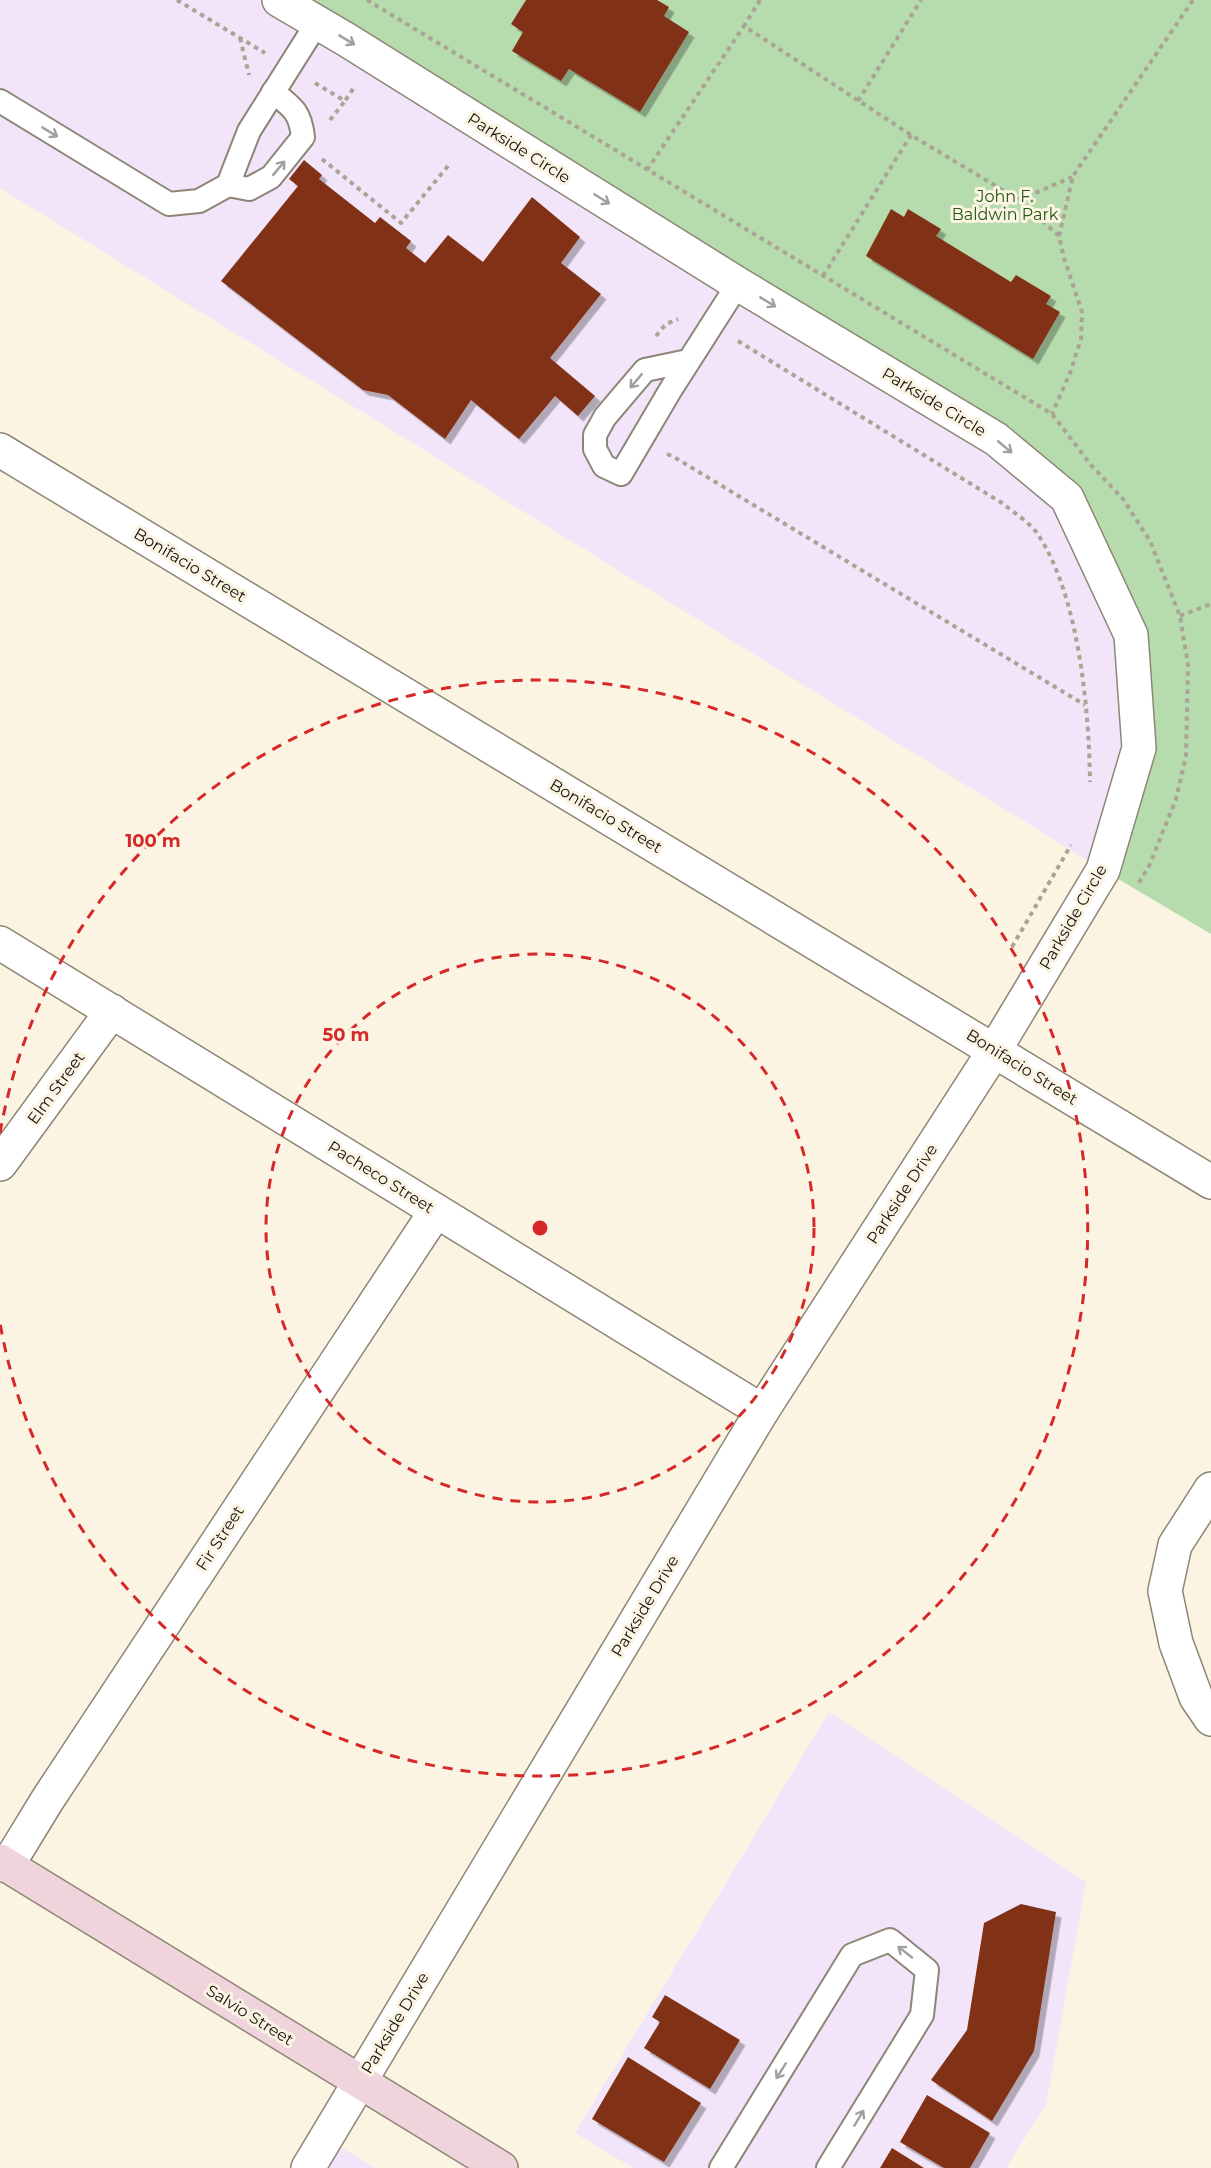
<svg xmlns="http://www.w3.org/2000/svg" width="1211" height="2168" font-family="Montserrat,sans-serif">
  <defs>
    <filter id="shadow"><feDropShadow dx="5.5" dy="5.5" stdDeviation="0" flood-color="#0004"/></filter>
  </defs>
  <rect width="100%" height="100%" fill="#fcf4e2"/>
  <g fill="#f2e5f9">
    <path d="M0 0H279L1067 498 1131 635 1139 748 1103 870 0 188Z"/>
    <path d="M829 1712 1086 1882 1046 2105 1006 2168H633L575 2133Z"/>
    <path d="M326 2138 375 2168H307Z"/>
  </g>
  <path fill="#b6dbad" d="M279 0H1211V934L1103 870 1139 748 1131 635 1067 498Z"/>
  <g fill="#813216" filter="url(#shadow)">
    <path d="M526 0H657L669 7 664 16 689 32 640 112 569 69 561 81 512 51 523 32 511 24Z"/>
    <path d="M304 160 322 175 319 179 375 223 380 217 411 241 406 248 425 263 448 235 483 262 532 197 580 237 561 263 601 294 550 358 595 396 578 416 555 396 519 439 471 400 445 439 388 395 363 390 221 281 298 186 289 179Z"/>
    <path d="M891 209 904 217 908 209 941 229 936 236 1011 282 1016 275 1051 296 1046 304 1060 312 1033 359 866 256Z"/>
    <path d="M1021 1904 1056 1912 1034 2051 992 2121 931 2080 967 2030 984 1923Z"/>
    <path d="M665 1995 740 2040 710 2089 644 2048 660 2022 652 2017Z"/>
    <path d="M628 2057 701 2103 664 2162 592 2119Z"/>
    <path d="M927 2095 990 2133 970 2168H944L900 2142Z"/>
    <path d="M892 2148 924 2168H880Z"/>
  </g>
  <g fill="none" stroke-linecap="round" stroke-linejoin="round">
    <defs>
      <g id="lane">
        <path d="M0 101 169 204 199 201 228 185 249 131 317 23"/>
        <path d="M228 185 249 189 271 177 303 137C300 111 292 107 273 92"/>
        <path d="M688 361 645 370 605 417 595 435V449L604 466 621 474 671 389 738 284"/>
        <path d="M721 2168 852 1955 890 1940 927 1970 922 2015 828 2168"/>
      </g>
      <g id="street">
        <path d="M279 0 347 40 738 284 996 439 1067 498 1131 635 1139 748 1103 870 994 1051 762 1411 308 2168"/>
        <path d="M0 450 1211 1182"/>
        <path d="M0 943 762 1411"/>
        <path d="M0 1164 112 1011"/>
        <path d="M1211 1489 1175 1545 1165 1591 1176 1643 1196 1697 1211 1719"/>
        <path d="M7 1866 48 1799 436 1211"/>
      </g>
      <path id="secondary" d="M0 1861 501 2168"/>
    </defs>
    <use href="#lane" stroke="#8d8676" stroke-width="26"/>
    <use href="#street" stroke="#8d8676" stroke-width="36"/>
    <use href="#secondary" stroke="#8d8676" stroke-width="36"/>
    <g stroke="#aaa496" stroke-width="4" stroke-dasharray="4.5 4.5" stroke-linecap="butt">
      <path d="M177 0 265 53"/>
      <path d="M367 0 1052 414 1091 465 1123 499 1150 541 1180 616 1188 665 1186 756 1176 799 1150 864 1139 883"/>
      <path d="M760 0 744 26 911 135 1019 200 1059 236 1064 258 1082 312 1081 339 1070 373 1052 414"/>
      <path d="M240 38 249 75"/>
      <path d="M315 83 345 101 355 86"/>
      <path d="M858 101 921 0"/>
      <path d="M330 120 345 101"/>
      <path d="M322 159 401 223 448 166"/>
      <path d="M647 170 744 26"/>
      <path d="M1019 200 1072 177"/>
      <path d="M1059 236 1073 176 1193 0"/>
      <path d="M823 276 911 135"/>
      <path d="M656 336 666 324 678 319"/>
      <path d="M738 341 1002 503C1013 512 1029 522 1037 533 1079 595 1089 709 1090 782"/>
      <path d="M667 454 674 457 1085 705"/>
      <path d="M1180 616 1211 604"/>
      <path d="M1012 947 1071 845"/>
    </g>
    <use href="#lane" stroke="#fff" stroke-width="22"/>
    <use href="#street" stroke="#fff" stroke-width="33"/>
    <use href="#secondary" stroke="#f0d4db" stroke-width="33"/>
  </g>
  <defs><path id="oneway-shaft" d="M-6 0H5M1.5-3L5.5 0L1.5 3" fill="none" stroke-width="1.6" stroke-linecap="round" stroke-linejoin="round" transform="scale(1.5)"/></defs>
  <g stroke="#a1a09d">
    <use href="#oneway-shaft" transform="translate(347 40) rotate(31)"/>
    <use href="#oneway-shaft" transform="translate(50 132) rotate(31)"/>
    <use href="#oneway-shaft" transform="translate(279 168) rotate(-50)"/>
    <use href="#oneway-shaft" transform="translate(602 199) rotate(32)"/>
    <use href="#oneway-shaft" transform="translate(768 302) rotate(31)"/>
    <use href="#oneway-shaft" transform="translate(636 381) rotate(130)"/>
    <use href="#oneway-shaft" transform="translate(1005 447) rotate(40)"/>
    <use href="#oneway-shaft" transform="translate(905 1952) rotate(-142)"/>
    <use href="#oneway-shaft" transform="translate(781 2071) rotate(122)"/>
    <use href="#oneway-shaft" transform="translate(859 2118) rotate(-59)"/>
  </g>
  <g fill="none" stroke="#d62828" stroke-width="3" stroke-dasharray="10 8">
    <circle cx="540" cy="1228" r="274"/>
    <path d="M0 1133A548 548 0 1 1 0 1323"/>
  </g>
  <g text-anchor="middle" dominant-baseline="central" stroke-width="6" stroke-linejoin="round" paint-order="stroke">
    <g font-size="16" fill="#14110b" stroke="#fcf4e2">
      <text transform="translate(519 148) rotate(32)">Parkside Circle</text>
      <text transform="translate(934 402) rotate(31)">Parkside Circle</text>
      <text transform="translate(190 565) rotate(31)">Bonifacio Street</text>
      <text transform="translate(606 816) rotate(31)">Bonifacio Street</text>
      <text transform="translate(1073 917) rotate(-60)">Parkside Circle</text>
      <text transform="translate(1022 1067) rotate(32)">Bonifacio Street</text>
      <text transform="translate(56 1088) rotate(-54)">Elm Street</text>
      <text transform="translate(381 1177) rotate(32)">Pacheco Street</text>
      <text transform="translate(902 1194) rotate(-57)">Parkside Drive</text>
      <text transform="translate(220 1538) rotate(-57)">Fir Street</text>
      <text transform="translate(645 1606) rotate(-59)">Parkside Drive</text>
      <text transform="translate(250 2015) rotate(32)">Salvio Street</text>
      <text transform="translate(395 2023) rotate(-59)">Parkside Drive</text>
    </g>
    <g font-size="16" fill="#225811" stroke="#fcf4e2">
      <text x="1005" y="196">John F.<tspan x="1005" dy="18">Baldwin Park</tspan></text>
    </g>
  </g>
  <circle cx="540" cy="1228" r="9" fill="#d62828" stroke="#fcf4e2" stroke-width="3"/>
  <g font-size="18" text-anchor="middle" font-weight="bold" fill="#d62828" stroke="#fcf4e2" stroke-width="6" stroke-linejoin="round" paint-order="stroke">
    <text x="153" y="847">100 m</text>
    <text x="346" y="1041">50 m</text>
  </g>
</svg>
